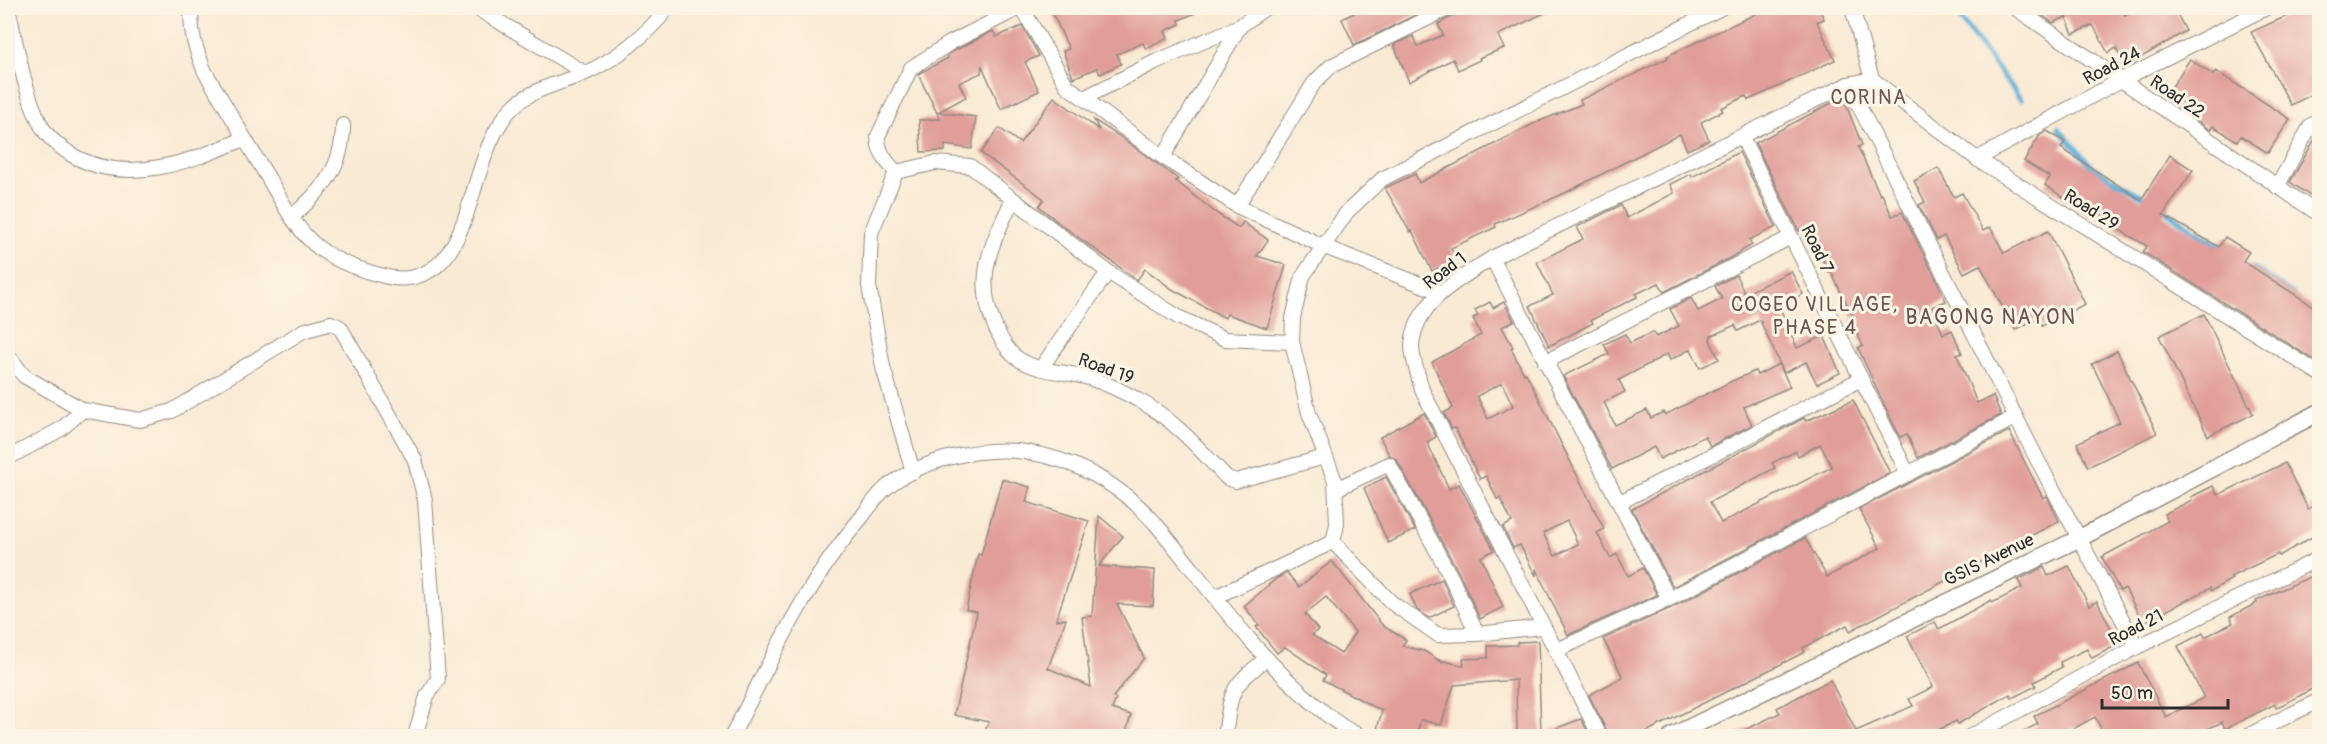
<svg xmlns="http://www.w3.org/2000/svg" width="2327" height="744" font-family="Pangolin,sans-serif">
  <rect width="100%" height="100%" fill="#fcf5e5"/>
  <filter id="ink" filterUnits="userSpaceOnUse"><feTurbulence type="fractalNoise" baseFrequency=".0167" numOctaves="2"/><feDisplacementMap in="SourceGraphic" scale="12" xChannelSelector="R" yChannelSelector="G"/><feConvolveMatrix kernelMatrix="1 2 1 2 8 2 1 2 1" color-interpolation-filters="sRGB"/></filter>
  <filter id="wash" filterUnits="userSpaceOnUse"><feTurbulence type="fractalNoise" baseFrequency=".008" numOctaves="4" result="noise"/><feDisplacementMap in="SourceGraphic" scale="24" xChannelSelector="R" yChannelSelector="G"/><feGaussianBlur stdDeviation="1.35" result="paint"/><feColorMatrix in="noise" values="0 0 0 0 0 0 0 0 0 0 0 0 0 0 0 0 0 1.4 0 .05"/><feComposite in="paint" operator="in"/></filter>
  <g filter="url(#wash)">
    <rect width="100%" height="100%" fill="#f9ead4"/>
    <g fill="none" stroke-linecap="round" stroke-linejoin="round">
      <g stroke="#5eb2da" stroke-width="5">
        <path d="M1952 8 2021 100"/>
        <path d="M2058 128 2093 168 2147 199"/>
        <path d="M2160 207 2225 250"/>
        <path d="M2253 268 2293 294"/>
      </g>
    </g>
    <g id="blocks">
      <g fill="#e19d99" fill-rule="evenodd">
        <path d="M1050 8H1207L1179 20 1180 24 1165 31 1168 38 1146 49 1143 43 1117 54 1121 64 1100 74 1097 68 1073 78 1063 51 1069 49Z"/>
        <path d="M1354 8H1430L1354 45 1342 19 1356 12Z"/>
        <path d="M1458 8H1555L1498 35 1504 48 1479 58 1480 60 1458 70 1453 59 1409 82 1394 45 1413 36 1418 46 1443 35 1438 24 1453 16Z"/>
        <path d="M1768 8H1819L1824 19 1817 22 1835 60 1769 91 1748 100 1746 96 1721 108 1723 111 1701 122 1709 140 1687 150 1680 134 1565 193 1495 224 1496 227 1451 248 1456 259 1432 271 1412 231 1410 232 1385 188 1415 174 1419 183 1535 123 1582 104 1580 100 1668 58 1667 56Z"/>
        <path d="M2036 8H2121L2125 15 2138 8H2174L2186 31 2125 67 2116 48 2108 53 2093 25 2073 34 2066 17 2053 23 2039 13Z"/>
        <path d="M2305 8H2319V91L2291 105 2251 32Z"/>
        <path d="M1022 26 1039 56 1025 62 1039 91 1001 109 982 66 981 73 959 83 966 97 938 112 976 117 972 149 945 145V151L921 152 919 120 940 119 918 74 948 58 947 56 954 51 993 31 996 37Z"/>
        <path d="M2190 59 2213 75 2216 71 2290 119 2268 153 2241 136 2237 141 2213 126 2210 130 2165 97Z"/>
        <path d="M1054 97 1099 130 1094 120 1119 136 1178 179 1176 181 1216 213 1239 228 1243 222 1268 240 1257 256 1286 265 1267 328 1227 314 1225 318 1172 289 1145 269 1137 280 1059 223 1039 206 1044 199 981 153 999 128 1020 143Z"/>
        <path d="M1843 97 1862 145 1858 147 1880 195 1882 194 1892 216 1902 212 1937 281 1946 301 1932 307 1943 334 1952 330 1962 353 1957 355 1977 403 1993 396 2001 415 1918 458 1907 434 1900 437 1879 394 1858 348 1863 346 1851 321 1854 319 1831 272 1829 273 1808 227 1799 231 1755 143Z"/>
        <path d="M2047 131 2065 142 2061 148 2141 200 2170 155 2193 170 2163 215 2219 247 2225 237 2249 252 2243 261 2319 310V363L2143 252 2147 246 2092 214 2091 216 2045 185 2050 177 2024 161 2040 135Z"/>
        <path d="M2319 132V202L2290 182Z"/>
        <path d="M1739 152 1776 227 1749 240 1752 245 1728 259 1664 292 1659 283 1636 294 1637 297 1591 320 1593 323 1549 346 1530 306 1553 295 1537 262 1583 239 1577 227 1621 205 1627 218 1674 193 1670 184 1691 174 1692 177Z"/>
        <path d="M1938 168 1954 197 1962 193 1983 231 1990 227 2004 253 2048 231 2085 304 2042 326 2038 318 2015 330 1980 265 1964 273 1944 236 1937 240 1919 205 1925 202 1914 181Z"/>
        <path d="M1791 271 1803 294 1779 306 1797 348 1824 336 1840 373 1817 384 1806 362 1784 373 1760 320 1738 331 1735 325 1711 336 1710 340 1719 359 1700 368 1691 349 1670 360 1667 354 1619 380 1625 392 1604 402 1615 425 1647 410 1651 418 1664 412 1665 415 1732 381 1755 371 1757 375 1779 364 1790 387 1744 407 1752 425 1710 446 1705 436 1660 459 1654 447 1612 469 1563 376 1609 354 1604 344 1625 334 1630 343 1653 332 1656 337 1679 326 1670 309 1691 298 1698 311 1722 299 1715 286 1736 275 1745 294Z"/>
        <path d="M1490 302 1493 308 1504 302 1514 321 1502 327 1513 347 1511 348 1524 374 1526 373 1604 529 1597 533 1610 558 1617 554 1628 576 1643 568 1657 595 1568 635 1536 569V576L1520 545 1513 548 1503 527 1512 522 1500 498 1497 499 1486 476 1480 479 1455 428 1452 429 1444 413 1453 408 1432 362 1481 335 1473 318 1478 316 1475 310ZM1502 383 1513 406 1488 419 1477 396ZM1567 521 1578 544 1555 556 1543 533Z"/>
        <path d="M2204 314 2253 414 2208 436 2159 336Z"/>
        <path d="M2117 351 2157 433 2088 467 2077 443 2120 422 2092 364Z"/>
        <path d="M1853 400 1890 473 1673 587 1632 509 1804 418 1806 421ZM1820 444 1832 467 1721 523 1710 502 1775 468 1772 463 1796 451 1798 456Z"/>
        <path d="M1424 413 1436 437 1427 442 1449 489 1459 484 1494 550 1481 557 1503 607 1480 619 1459 573 1397 460 1389 455 1380 437Z"/>
        <path d="M2009 431 2043 498 2047 496 2059 521 1850 631 1847 625 1803 648 1805 652 1648 731 1635 736H1631L1628 732 1619 736H1609L1589 695 1623 677 1603 639 1673 607 1805 538 1827 577 1880 548 1859 509Z"/>
        <path d="M2285 463 2308 509 2319 503V533L2279 556 2278 554 2230 577 2232 579 2211 591 2210 588 2143 623 2125 588 2120 591 2102 557 2168 521 2164 514 2192 500 2191 497 2213 486 2218 495Z"/>
        <path d="M1386 477 1415 530 1388 543 1364 488Z"/>
        <path d="M1002 479 1030 487 1026 502 1089 521 1056 620 1066 619 1048 668 1091 687 1082 617 1092 616 1099 516 1123 536 1099 566 1155 570 1153 606 1117 604 1144 658 1113 697 1116 699 1112 709 1131 715 1125 736H982L989 722 954 715 977 612 966 610 978 554 981 555Z"/>
        <path d="M1332 561 1383 626 1406 640 1402 646 1424 651 1443 663 1441 660 1464 666 1463 659 1488 658V646L1517 645V642L1538 641 1541 734 1581 719 1590 736H1514L1517 729 1516 680 1454 685 1441 725 1421 720 1416 736H1388L1376 733 1382 711 1323 680 1326 675 1285 647 1277 653 1256 627 1259 625 1244 606 1277 578 1287 573 1299 587ZM1326 597 1355 632 1341 654 1312 635 1318 630 1305 614Z"/>
        <path d="M2069 566 2089 606 2097 601 2119 644 2092 658 2087 649 2060 662 2062 667 2034 682 2036 686 2012 698 2010 694 1958 724 1956 721 1927 736H1732L1780 713 1777 708 1830 680 1856 731 1913 706 1909 699 1933 687 1907 636 1935 622 1939 629 1991 600 1992 603 2022 588 2018 580 2044 567 2048 576Z"/>
        <path d="M2312 576 2315 582 2319 580V685L2303 694 2276 708 2275 704 2225 729 2222 722 2193 736H2105L2095 717 2067 732 2069 736H2014L2038 724 2034 716 2138 663 2166 717 2204 698 2178 646 2203 633 2205 637 2233 623 2230 617 2257 603 2256 601Z"/>
        <path d="M1442 579 1454 606 1429 618 1417 610 1410 594Z"/>
      </g>
    </g>
  </g>
  <g filter="url(#ink)">
    <use href="#blocks" fill-opacity="0" stroke="#928a80" stroke-width="1.5"/>
    <g fill="none" stroke-linecap="round" stroke-linejoin="round">
      <defs>
        <g id="minor">
          <path d="M8 8C17 46 23 88 40 123 46 137 60 147 72 155 127 187 191 161 244 139"/>
          <path d="M192 8C189 31 196 50 205 72 227 108 248 145 270 181 283 203 295 227 314 244 333 261 360 270 384 276 412 284 438 272 452 247 476 206 479 140 514 106 532 89 561 83 583 74 616 60 647 34 668 8"/>
          <path d="M476 8 585 73"/>
          <path d="M1022 8 1067 86 1163 157 1237 206 1325 247 1440 292"/>
          <path d="M1852 8 1872 79"/>
          <path d="M2015 8 2320 215"/>
          <path d="M1848 84 2037 459 2137 647"/>
          <path d="M1084 98 1155 62 1240 26 1265 8"/>
          <path d="M1742 137 1908 474"/>
          <path d="M1163 157 1240 26"/>
          <path d="M1977 159 2121 80 2266 8"/>
          <path d="M896 172 935 163 970 166 1108 272 1178 317 1225 339 1292 342"/>
          <path d="M2277 187 2311 125 2320 121"/>
          <path d="M1013 199C991 245 973 279 996 329 1001 339 1008 352 1017 358 1038 373 1069 371 1092 379 1108 384 1124 392 1138 400 1173 418 1200 450 1227 478L1236 481 1325 457"/>
          <path d="M1237 206 1314 83 1331 66 1449 8"/>
          <path d="M292 217C322 189 343 169 343 125"/>
          <path d="M1492 258 1669 599"/>
          <path d="M8 355 24 376 83 410 140 420 172 411 303 331 331 323 340 327 415 460 425 500 438 679 427 696 415 736"/>
          <path d="M1545 362 1791 237"/>
          <path d="M1041 368 1108 272"/>
          <path d="M8 458 61 429 83 410"/>
          <path d="M913 472 883 367 869 286 871 233 896 172C885 160 878 152 878 136L911 68 950 43 1019 8"/>
          <path d="M1336 489 1389 464 1451 577 1477 634 1542 627"/>
          <path d="M1620 502 1861 379"/>
          <path d="M1333 542 1392 603 1438 635 1477 634"/>
          <path d="M1215 597 1333 542 1337 524 1335 481 1309 413 1292 342 1293 318 1303 276 1347 212 1382 179 1721 8"/>
          <path d="M1557 650 1669 599 2016 417"/>
          <path d="M732 736C770 662 806 583 861 518 869 508 877 495 887 487 923 459 981 446 1025 452 1073 458 1121 485 1154 522 1206 583 1251 651 1313 703 1327 715 1343 729 1361 736"/>
          <path d="M1225 736C1232 690 1228 689 1266 659"/>
          <path d="M1600 736 1422 390C1419 376 1411 357 1412 344 1417 300 1459 280 1492 258L1848 84 1872 79 1977 159 2320 374"/>
          <path d="M1971 736 2137 647 2320 558"/>
          <path d="M2247 736 2320 700"/>
        </g>
        <path id="tertiary" d="M1672 736 2080 538 2320 412"/>
      </defs>
      <use href="#minor" stroke="#928a80" stroke-width="16"/>
      <use href="#tertiary" stroke="#928a80" stroke-width="19"/>
      <use href="#minor" stroke="#fff" stroke-width="14"/>
      <use href="#tertiary" stroke="#fff" stroke-width="16"/>
    </g>
  </g>
  <g text-anchor="middle" dominant-baseline="central" stroke-width="6" stroke-linejoin="round" paint-order="stroke">
    <g font-size="18" fill="#2b2b2b" stroke="#fcf5e5">
      <text transform="translate(2112 66) rotate(-28)">Road 24</text>
      <text transform="translate(2177 97) rotate(34)">Road 22</text>
      <text transform="translate(2091 210) rotate(32)">Road 29</text>
      <text transform="translate(1817 249) rotate(64)">Road 7</text>
      <text transform="translate(1445 271) rotate(-37)">Road 1</text>
      <text transform="translate(1106 369) rotate(20)">Road 19</text>
      <text transform="translate(1989 560) rotate(-26)">GSIS Avenue</text>
      <text transform="translate(2136 628) rotate(-27)">Road 21</text>
    </g>
    <g font-size="20" letter-spacing="1.5" fill="#6b5352" stroke="#fcf5e5">
      <text x="1869" y="97">CORINA</text>
      <text x="1815" y="304">COGEO VILLAGE,<tspan x="1815" dy="23">PHASE 4</tspan></text>
    </g>
    <g font-size="21" letter-spacing="1.5" fill="#6b5352" stroke="#fcf5e5">
      <text x="1991" y="317">BAGONG NAYON</text>
    </g>
  </g>
  <rect width="2327" height="744" fill="none" stroke="#fcf5e5" stroke-width="30"/>
  <path d="M2102 699v9h126v-9" fill="none" stroke="#2b2b2b" stroke-width="3"/>
  <text x="2111" y="699" font-size="18" fill="#2b2b2b" stroke="#fcf5e5" stroke-width="4.5" paint-order="stroke">50 m</text>
</svg>
